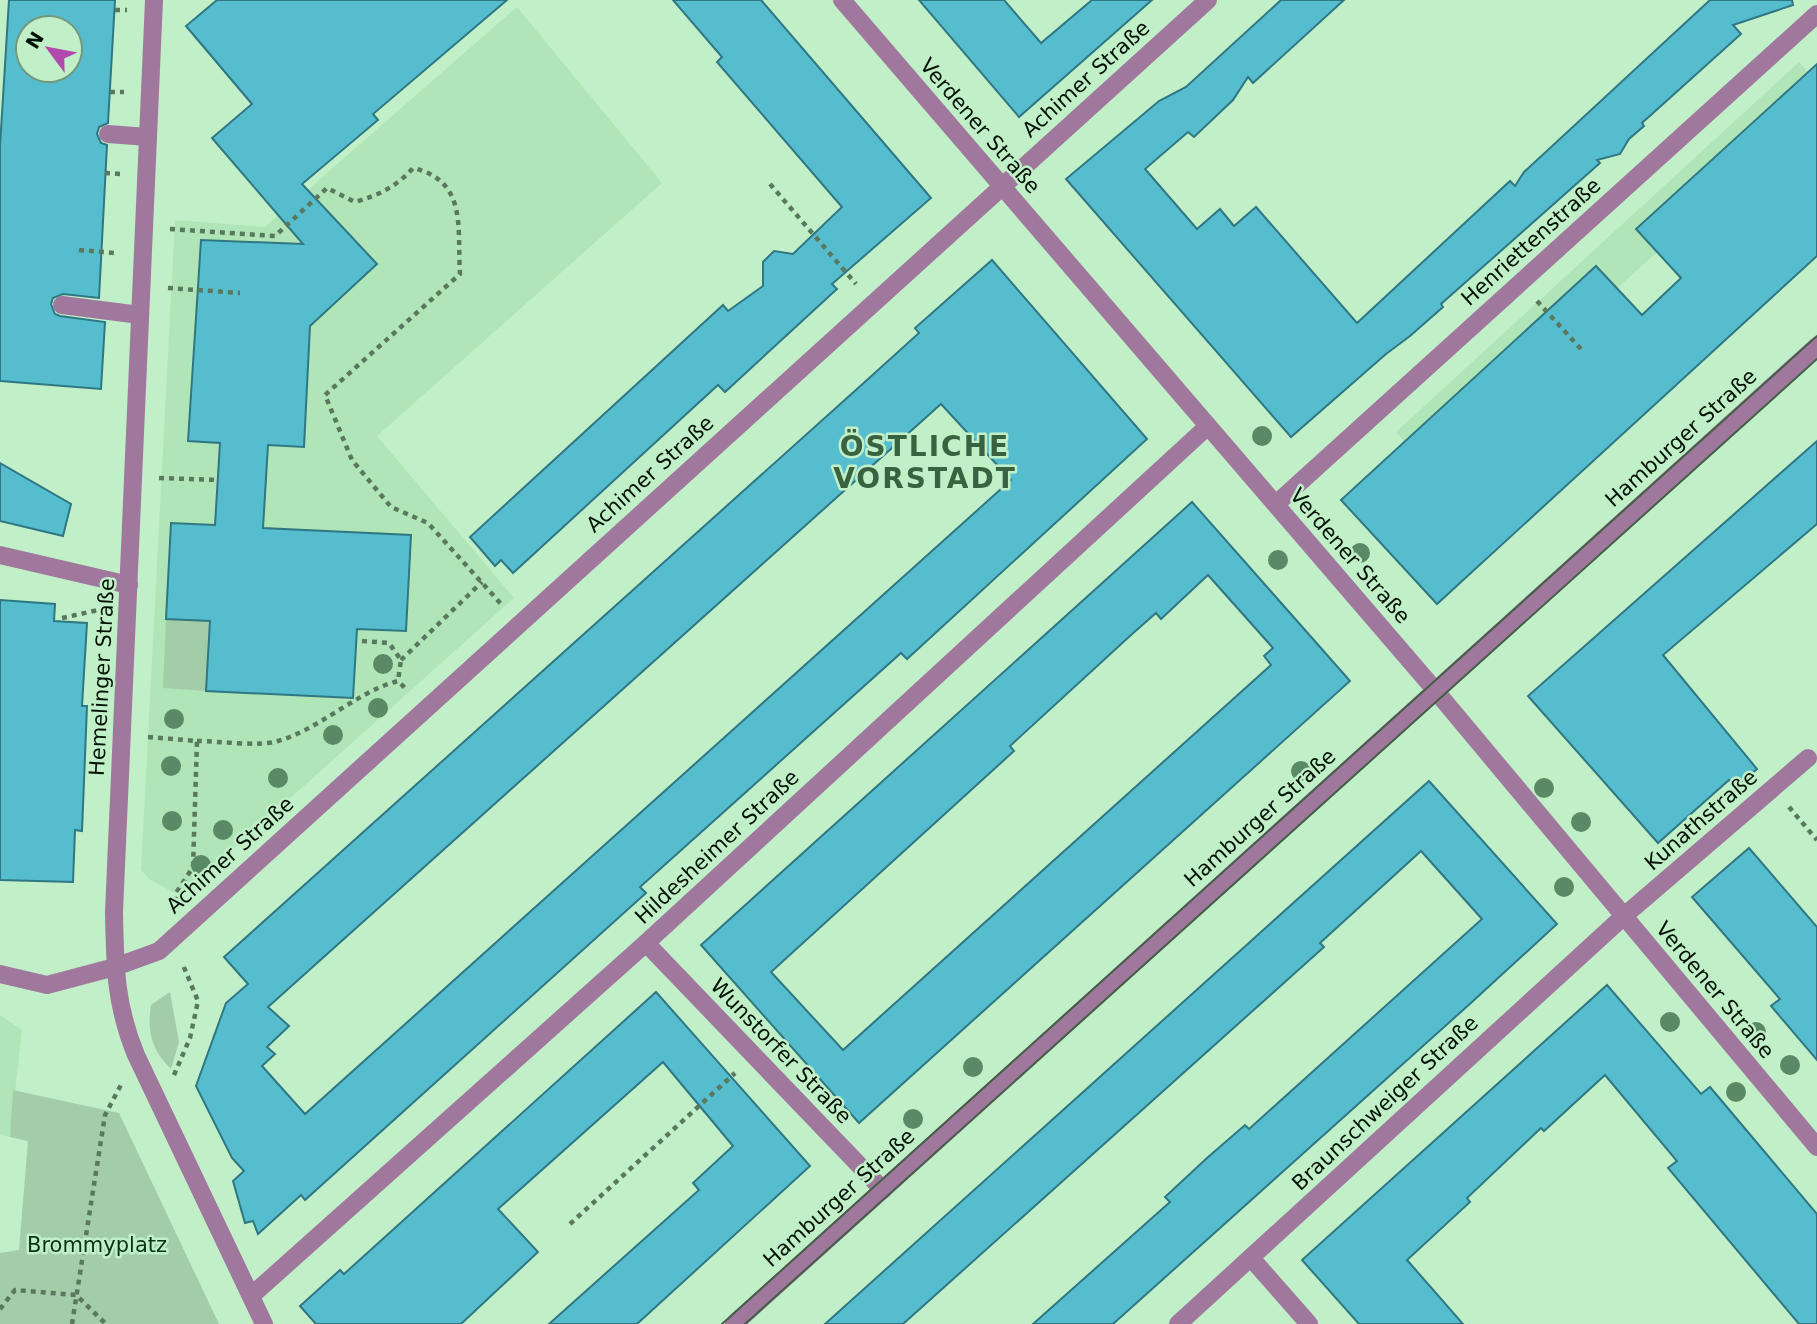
<svg xmlns="http://www.w3.org/2000/svg" width="1817" height="1324" font-family="'DejaVu Sans',sans-serif">
  <rect width="100%" height="100%" fill="#c1f0c8"/>
  <g fill="#b0e5b8">
    <path d="M517 7 662 183 377 436 514 598 182 895 171 891 149 879 141 870 175 220 265 227Z"/>
    <path d="M1799 62 1817 82 1734 182 1469 423 1430 471 1396 432Z"/>
    <path d="M0 1015 22 1030 10 1137 0 1135Z"/>
  </g>
  <g fill="#a3cda9">
    <path d="M166 619 357 629 206 691 163 688Z"/>
    <path d="M170 992 179 1042 171 1069C151 1050 147 1031 151 1005Z"/>
    <path d="M13 1090 119 1113 219 1324H0V1253L19 1250 28 1141 10 1137Z"/>
  </g>
  <g fill="#56bdce" stroke="#2f7782" stroke-width="2" fill-rule="evenodd">
    <path d="M9 0H115L108 123 99 127 97 134 101 143 107 145 99 298 63 294 53 298 51 304 55 314 60 316 105 322 101 389 0 381V146ZM28 28H70V70H28Z"/>
    <path d="M217 0H507L373 114 378 120 302 184 377 264 310 326 304 447 268 445 263 528 411 535 406 631 357 629 353 698 206 691 210 621 166 619 171 523 215 525 220 443 188 441 201 240 303 244 212 138 252 104 186 26Z"/>
    <path d="M673 0H761L931 198 832 284 837 289 725 392 718 385 513 573 501 560 495 566 470 537 723 305 728 311 763 286V262L774 251 793 254 842 207 717 62 722 57Z"/>
    <path d="M919 0H1004L1041 43 1092 0H1152L1019 117Z"/>
    <path d="M1281 0H1344L1253 83 1248 77 1233 100 1194 137 1188 132 1145 169 1197 229 1220 209 1234 226 1256 207 1357 323 1510 181 1515 186 1524 172 1710 0H1792L1793 5 1733 25 1741 34 1642 123 1644 126 1629 139 1620 154 1597 160 1600 163 1441 304 1443 307 1410 336 1386 354 1291 437 1066 179 1159 101 1186 87Z"/>
    <path d="M1817 64V256L1437 604 1341 500 1596 266 1642 315 1681 278 1636 229Z"/>
    <path d="M992 260 1147 439 907 659 901 653 640 887 646 893 305 1200 301 1195 258 1234 253 1221 245 1223 233 1181 244 1171 232 1158 196 1086 226 1003 248 984 224 957 867 380 919 333 915 328ZM941 404 1011 480 305 1114 262 1066 275 1054 267 1047 289 1026 268 1007Z"/>
    <path d="M1817 441V524L1663 655 1757 769 1735 787 1729 780 1658 843 1528 696Z"/>
    <path d="M0 463 71 504 63 536 0 521Z"/>
    <path d="M1192 502 1350 681 859 1123 701 945ZM1208 575 1273 648 1264 656 1271 665 843 1050 771 972 1014 751 1010 746 1131 635 1156 613 1161 619Z"/>
    <path d="M0 600 55 604 54 621 87 623 82 706H87L82 831 75 830 73 882 0 880Z"/>
    <path d="M1429 781 1557 924 1472 1002 1113 1324H1033L1170 1202 1165 1197 1207 1158 1245 1125 1249 1129 1482 919 1421 851 1320 943 1324 947 903 1324H825Z"/>
    <path d="M1749 848 1817 927V1060L1771 1006 1780 999 1692 897Z"/>
    <path d="M1607 985 1701 1094 1710 1087 1817 1214V1324H1799L1668 1168 1677 1161 1605 1075 1544 1131 1541 1128 1467 1198 1470 1202 1407 1260 1463 1324H1359L1302 1260Z"/>
    <path d="M656 992 810 1166 637 1324H549L699 1190 693 1183 733 1146 663 1062 498 1209 538 1252 461 1324H316L300 1306 340 1270 344 1274Z"/>
  </g>
  <g fill="none" stroke-linecap="round" stroke-linejoin="round">
    <g stroke="#5a785e" stroke-width="4.5" stroke-dasharray="5 5" stroke-linecap="butt">
      <path d="M115 10H127"/>
      <path d="M110 92H124"/>
      <path d="M105 173 122 174"/>
      <path d="M770 184 856 284"/>
      <path d="M170 229 275 236 327 188 355 202C379 195 396 187 413 168 468 181 457 228 460 274L325 395 352 460 391 507 428 523 502 605"/>
      <path d="M79 250 115 253"/>
      <path d="M168 288 240 293"/>
      <path d="M1537 301 1581 349"/>
      <path d="M159 478 218 480"/>
      <path d="M62 618 103 609"/>
      <path d="M362 641 389 643 401 660 398 681"/>
      <path d="M401 660 482 582"/>
      <path d="M148 737 197 741 193 867 176 893V900"/>
      <path d="M197 741C219 741 259 747 278 741 320 729 358 691 398 681L408 691"/>
      <path d="M1789 807 1817 840"/>
      <path d="M174 1075 190 1038 198 1001 183 965"/>
      <path d="M570 1224 735 1073"/>
      <path d="M0 1309 15 1290 76 1295 106 1324"/>
      <path d="M72 1324 105 1115 122 1083"/>
    </g>
    <g stroke="#a0789d" stroke-width="18">
      <path d="M154 0 114 912C115 966 115 1004 136 1055L264 1324"/>
      <path d="M842 0 1435 690 1817 1147"/>
      <path d="M108 134 148 137"/>
      <path d="M62 305 140 315"/>
      <path d="M1276 504 1817 14"/>
      <path d="M0 555 129 585"/>
      <path d="M646 943 883 1190"/>
      <path d="M0 974 47 985 115 967 159 951 1208 0"/>
      <path d="M1251 1258 1309 1324"/>
      <path d="M251 1296 646 943 1208 426"/>
      <path d="M734 1324 1817 346"/>
      <path d="M1178 1324 1624 916 1808 758"/>
    </g>
    <g stroke="#445e48" stroke-width="2">
      <path d="M722 1324 1817 336"/>
      <path d="M745 1324 1817 359"/>
    </g>
  </g>
  <g fill="#5a8965">
    <circle cx="1262" cy="436" r="10"/>
    <circle cx="1360" cy="553" r="10"/>
    <circle cx="1278" cy="560" r="10"/>
    <circle cx="383" cy="664" r="10"/>
    <circle cx="378" cy="708" r="10"/>
    <circle cx="174" cy="719" r="10"/>
    <circle cx="333" cy="735" r="10"/>
    <circle cx="171" cy="766" r="10"/>
    <circle cx="1301" cy="771" r="10"/>
    <circle cx="278" cy="778" r="10"/>
    <circle cx="1544" cy="788" r="10"/>
    <circle cx="172" cy="821" r="10"/>
    <circle cx="1581" cy="822" r="10"/>
    <circle cx="223" cy="830" r="10"/>
    <circle cx="201" cy="865" r="10"/>
    <circle cx="1564" cy="887" r="10"/>
    <circle cx="1670" cy="1022" r="10"/>
    <circle cx="1756" cy="1032" r="10"/>
    <circle cx="1790" cy="1065" r="10"/>
    <circle cx="973" cy="1067" r="10"/>
    <circle cx="1736" cy="1092" r="10"/>
    <circle cx="913" cy="1119" r="10"/>
  </g>
  <g text-anchor="middle" dominant-baseline="central" stroke-width="5" stroke-linejoin="round" paint-order="stroke">
    <g font-size="21" fill="#031205" stroke="#c1f0c8">
      <text transform="translate(1086 79) rotate(-42)">Achimer Straße</text>
      <text transform="translate(980 126) rotate(49)">Verdener Straße</text>
      <text transform="translate(1531 242) rotate(-42)">Henriettenstraße</text>
      <text transform="translate(1681 438) rotate(-42)">Hamburger Straße</text>
      <text transform="translate(650 474) rotate(-42)">Achimer Straße</text>
      <text transform="translate(1350 556) rotate(49)">Verdener Straße</text>
      <text transform="translate(102 677) rotate(-87)">Hemelinger Straße</text>
      <text transform="translate(1260 818) rotate(-42)">Hamburger Straße</text>
      <text transform="translate(1701 820) rotate(-41)">Kunathstraße</text>
      <text transform="translate(717 847) rotate(-43)">Hildesheimer Straße</text>
      <text transform="translate(230 855) rotate(-42)">Achimer Straße</text>
      <text transform="translate(1715 990) rotate(50)">Verdener Straße</text>
      <text transform="translate(781 1051) rotate(46)">Wunstorfer Straße</text>
      <text transform="translate(1385 1103) rotate(-43)">Braunschweiger Straße</text>
      <text transform="translate(839 1198) rotate(-42)">Hamburger Straße</text>
    </g>
    <g font-size="21" fill="#053514" stroke="#c1f0c8">
      <text x="97" y="1245">Brommyplatz</text>
    </g>
    <g font-size="28" font-weight="bold" letter-spacing="2" fill="#386240" stroke="#c1f0c8">
      <text x="925" y="446">ÖSTLICHE<tspan x="925" dy="32">VORSTADT</tspan></text>
    </g>
  </g>
  <g transform="translate(49 49) rotate(302)"><circle r="33" fill="#c1f0c8" stroke="#75977a" stroke-width="2"/>
  <path d="M0-5L12 26L0 18L-12 26Z" fill="#b24aae"/>
  <text y="-10" font-size="19" font-weight="bold" text-anchor="middle" fill="#031205">N</text>
  </g>
</svg>
